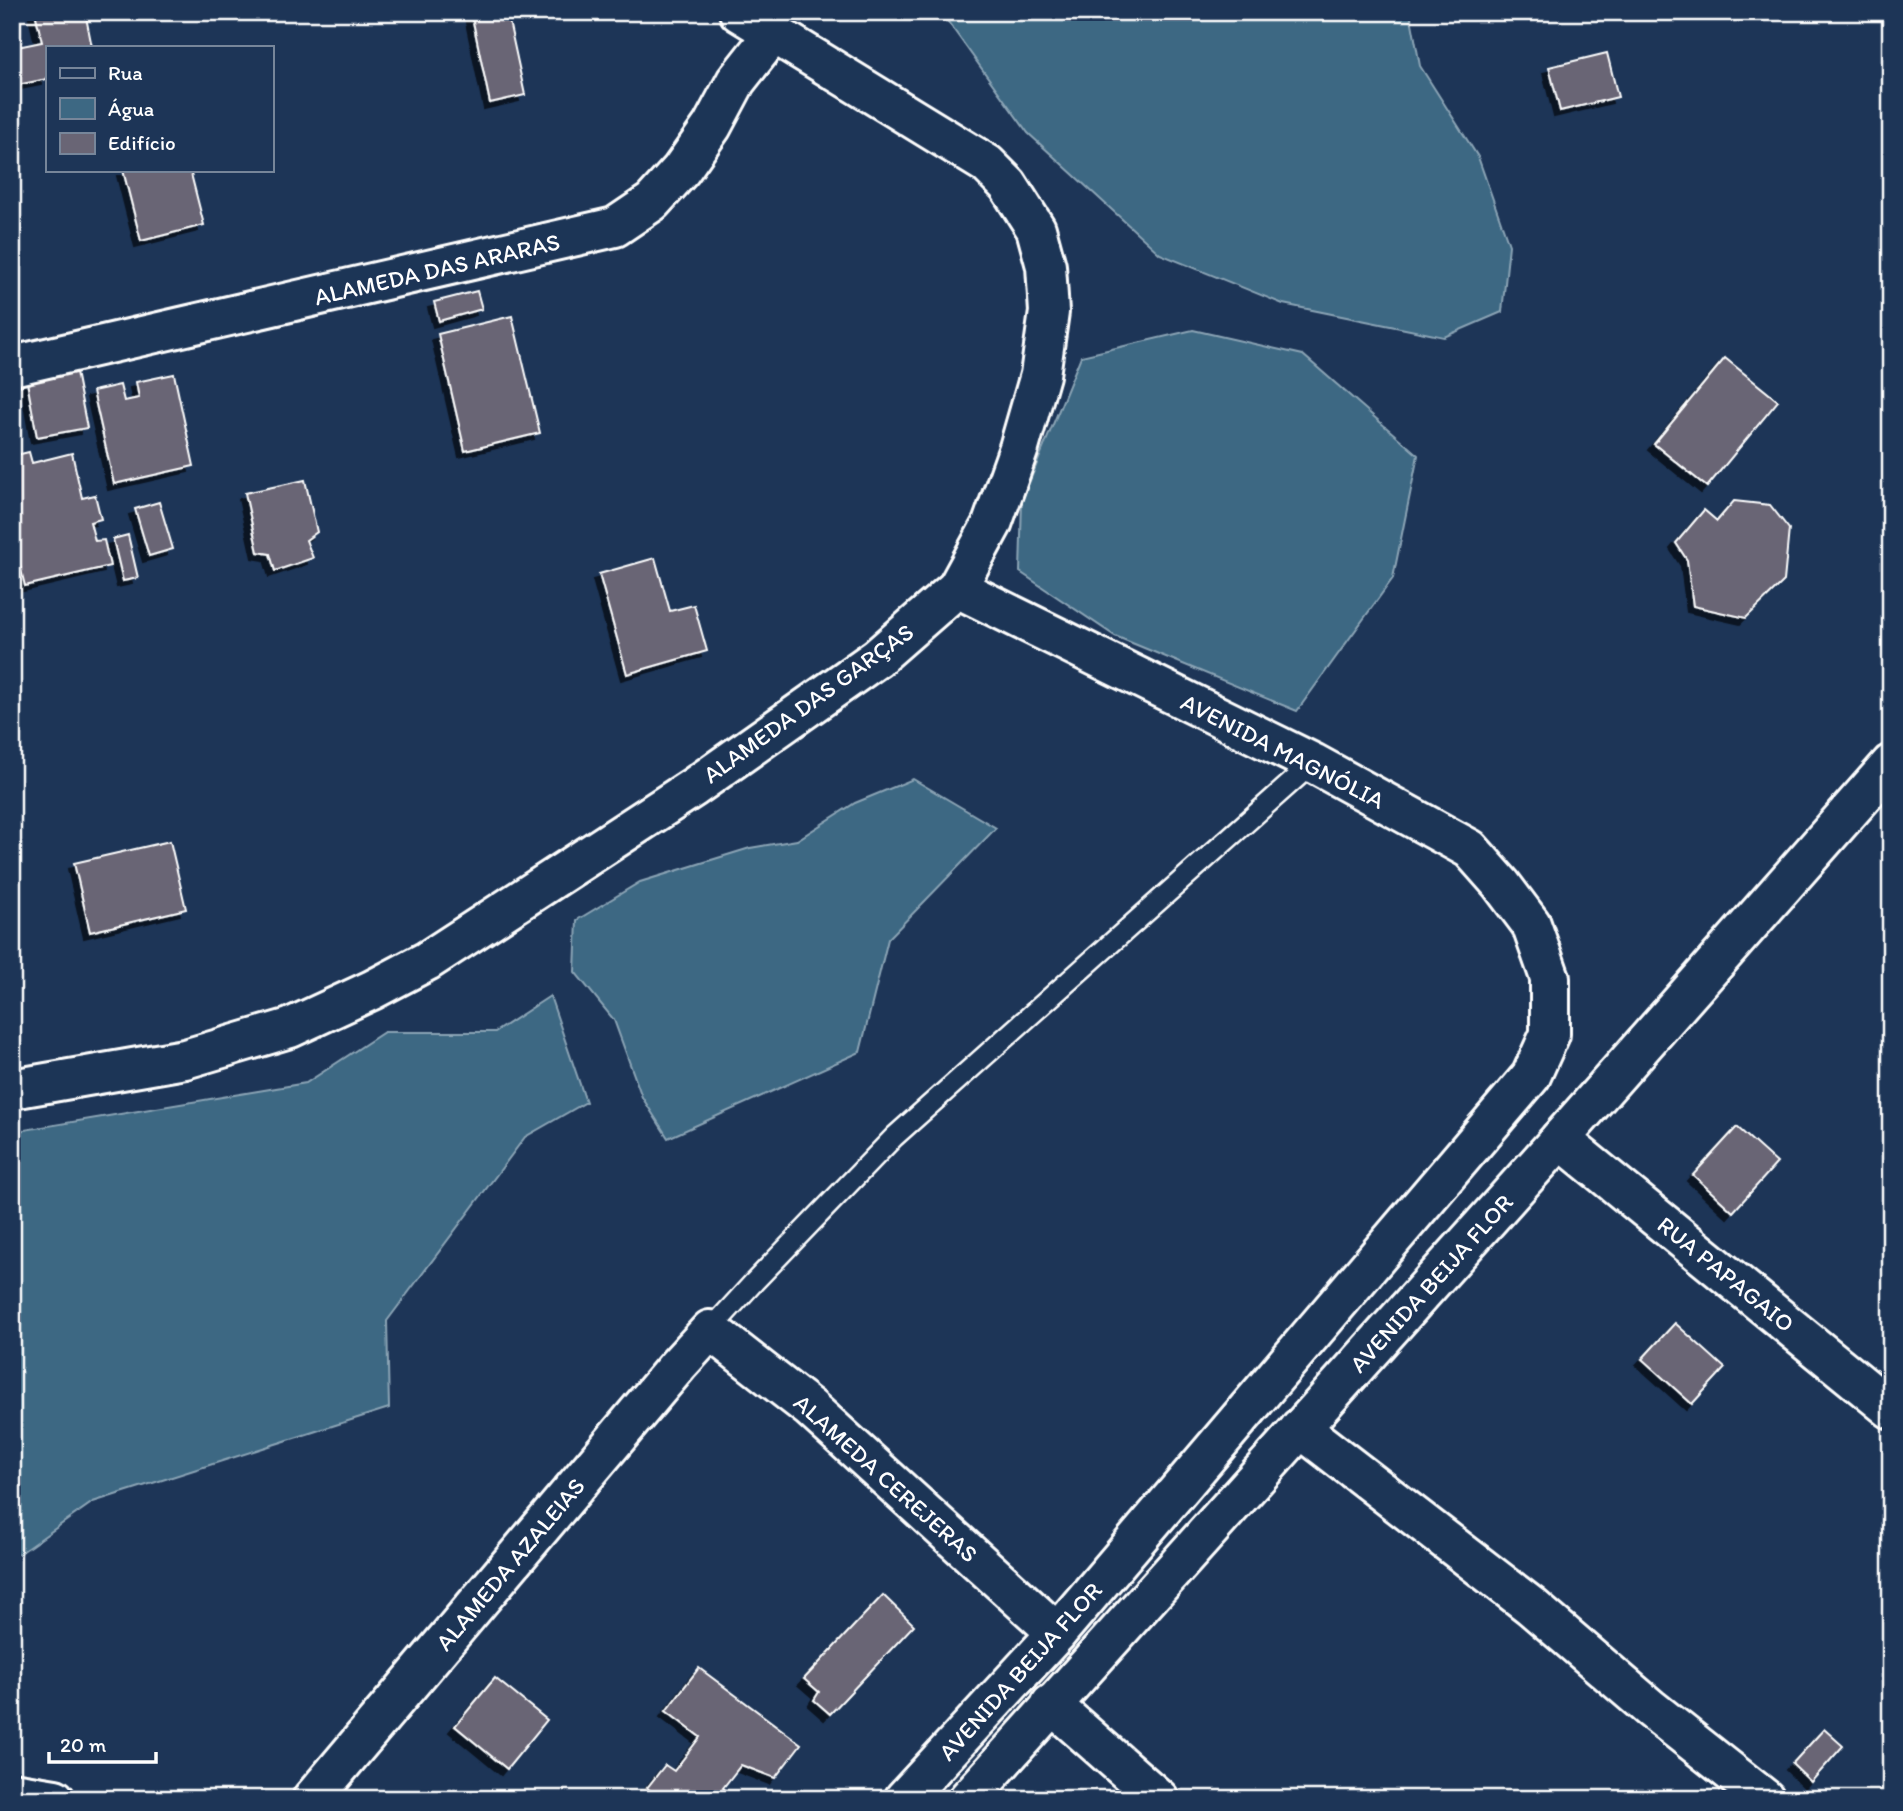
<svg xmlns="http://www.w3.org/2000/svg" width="1903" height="1811" font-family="Itim,sans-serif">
  <defs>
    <filter id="shadow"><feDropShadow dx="-6" dy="6" stdDeviation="0" flood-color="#0009"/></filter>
  </defs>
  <rect width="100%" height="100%" fill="#1d3557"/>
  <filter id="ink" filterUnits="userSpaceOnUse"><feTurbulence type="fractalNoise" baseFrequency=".0143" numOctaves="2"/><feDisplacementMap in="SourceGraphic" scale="14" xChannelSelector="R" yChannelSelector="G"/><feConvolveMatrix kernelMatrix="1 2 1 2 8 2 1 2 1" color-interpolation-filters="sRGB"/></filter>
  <g filter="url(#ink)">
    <g fill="#3d6883" stroke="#8ba4b5" stroke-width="2">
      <path d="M941 12H1410L1420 66 1478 157 1509 245 1502 312 1444 337 1283 304 1160 254 1028 133Z"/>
      <path d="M1193 330 1303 355 1418 455 1393 578 1297 711 1115 636 1020 572 1022 500 1081 356Z"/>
      <path d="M913 779 996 828 888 939 860 1052 668 1138 642 1097 614 1020 575 972 577 920 640 882 750 848 797 840 855 803Z"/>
      <path d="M550 996 586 1102 525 1137 387 1321 389 1408 93 1502 19 1554 12 1553V1132L306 1083 384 1032H495Z"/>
    </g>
    <g fill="#696575" stroke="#fff" stroke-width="2" filter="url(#shadow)">
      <path d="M35 12H85L92 47H47V79L12 86V48L42 42Z"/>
      <path d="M471 12H507L525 95 490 103Z"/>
      <path d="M1607 53 1618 97 1560 111 1549 67Z"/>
      <path d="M123 170H190L204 225 141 241Z"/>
      <path d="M477 291 482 309 439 321 434 302Z"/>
      <path d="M512 316 540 433 465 451 438 334Z"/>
      <path d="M1725 358 1778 401 1707 487 1654 444Z"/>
      <path d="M76 372 87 428 37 437 27 382Z"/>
      <path d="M174 374 194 466 114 484 93 391 120 385 124 401 139 398 136 382Z"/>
      <path d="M29 452 32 463 72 453 82 498 95 495 101 519 90 522 95 541 104 540 110 566 25 586 12 534V478L15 477 12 456Z"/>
      <path d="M305 480 317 532 306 540 313 558 275 571 270 554 258 552 245 493Z"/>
      <path d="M1734 501 1770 505 1789 529 1784 581 1746 618 1693 606 1687 560 1676 543 1704 510 1717 521Z"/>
      <path d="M159 502 173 549 149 556 135 509Z"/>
      <path d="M128 535 138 578 123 581 113 539Z"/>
      <path d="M655 558 670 611 694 605 707 651 627 674 599 574Z"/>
      <path d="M170 841 186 909 90 932 74 863Z"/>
      <path d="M1737 1127 1777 1163 1733 1212 1693 1175Z"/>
      <path d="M1675 1323 1725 1368 1692 1404 1642 1359Z"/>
      <path d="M883 1595 914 1625 830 1714 814 1700 819 1692 804 1679Z"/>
      <path d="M699 1668 801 1744 775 1778 741 1765 723 1788 731 1794 727 1799H651L655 1794 647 1788 665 1765 674 1771 700 1737 666 1711Z"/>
      <path d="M495 1678 547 1720 507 1769 455 1726Z"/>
      <path d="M1824 1729 1843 1746 1811 1782 1792 1764Z"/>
    </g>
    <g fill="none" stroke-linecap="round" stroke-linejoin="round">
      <defs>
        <path id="service" d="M710 1330 754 1282 894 1137 1313 763"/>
        <g id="minor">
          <path d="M12 366 615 227 652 202 681 170 712 126 736 81 773 34"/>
          <path d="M12 1089 185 1059 290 1028 372 990 427 961 694 787 877 658 957 588 992 524 1019 448 1040 375 1049 312 1046 266 1036 229 1008 185 987 164 739 12"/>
          <path d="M1560 1139 1891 1409"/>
          <path d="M1300 1428 1531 1606 1650 1708 1765 1799"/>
          <path d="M1051 1704 1159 1799"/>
          <path d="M12 1792 55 1799"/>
          <path d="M312 1799 678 1365 710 1330 810 1408 1057 1633"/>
          <path d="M904 1799 1057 1633 1531 1076 1550 1034V978L1531 924 1501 884 1470 849 1313 763 957 588"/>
        </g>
        <path id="tertiary" d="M968 1799 1560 1139 1891 764"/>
      </defs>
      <use href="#service" stroke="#fff" stroke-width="24"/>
      <use href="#minor" stroke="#fff" stroke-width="44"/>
      <use href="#tertiary" stroke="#fff" stroke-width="44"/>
      <use href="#service" stroke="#1d3557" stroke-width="19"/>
      <use href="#minor" stroke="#1d3557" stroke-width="38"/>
      <use href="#tertiary" stroke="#1d3557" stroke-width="38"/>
    </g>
  </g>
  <g text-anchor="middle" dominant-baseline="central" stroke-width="5" stroke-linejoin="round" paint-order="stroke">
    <g font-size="24" fill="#fff" stroke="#1d3557">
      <text transform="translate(437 269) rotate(-13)">ALAMEDA DAS ARARAS</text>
      <text transform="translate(808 703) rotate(-36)">ALAMEDA DAS GARÇAS</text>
      <text transform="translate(1283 751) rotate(27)">AVENIDA MAGNÓLIA</text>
      <text transform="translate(1726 1274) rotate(39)">RUA PAPAGAIO</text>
      <text transform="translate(1431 1283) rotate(-48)">AVENIDA BEIJA FLOR</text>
      <text transform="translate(886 1478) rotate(42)">ALAMEDA CEREJERAS</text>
      <text transform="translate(510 1564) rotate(-50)">ALAMEDA AZALEIAS</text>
      <text transform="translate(1020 1671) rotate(-48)">AVENIDA BEIJA FLOR</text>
    </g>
  </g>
  <rect width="1903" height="1811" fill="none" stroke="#1d3557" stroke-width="42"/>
  <rect x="21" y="21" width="1861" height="1769" fill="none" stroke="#fff" stroke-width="2.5" filter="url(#ink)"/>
  <rect x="46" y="46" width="228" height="126" fill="#1d3557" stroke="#77869a" stroke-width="2"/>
  <rect x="60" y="68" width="35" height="10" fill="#1d3557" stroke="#77869a" stroke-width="2"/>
  <text x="108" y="80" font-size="21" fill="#ffffff">Rua</text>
  <rect x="60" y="98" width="35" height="21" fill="#3d6883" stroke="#77869a" stroke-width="2"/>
  <text x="108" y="116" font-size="21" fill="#ffffff">Água</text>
  <rect x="60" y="133" width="35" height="21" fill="#696575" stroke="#77869a" stroke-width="2"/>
  <text x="108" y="150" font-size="21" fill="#ffffff">Edifício</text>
  <path d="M49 1752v10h107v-10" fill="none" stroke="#ffffff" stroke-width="3.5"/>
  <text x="60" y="1752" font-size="21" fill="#ffffff" stroke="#1d3557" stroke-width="5" paint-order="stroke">20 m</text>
</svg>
